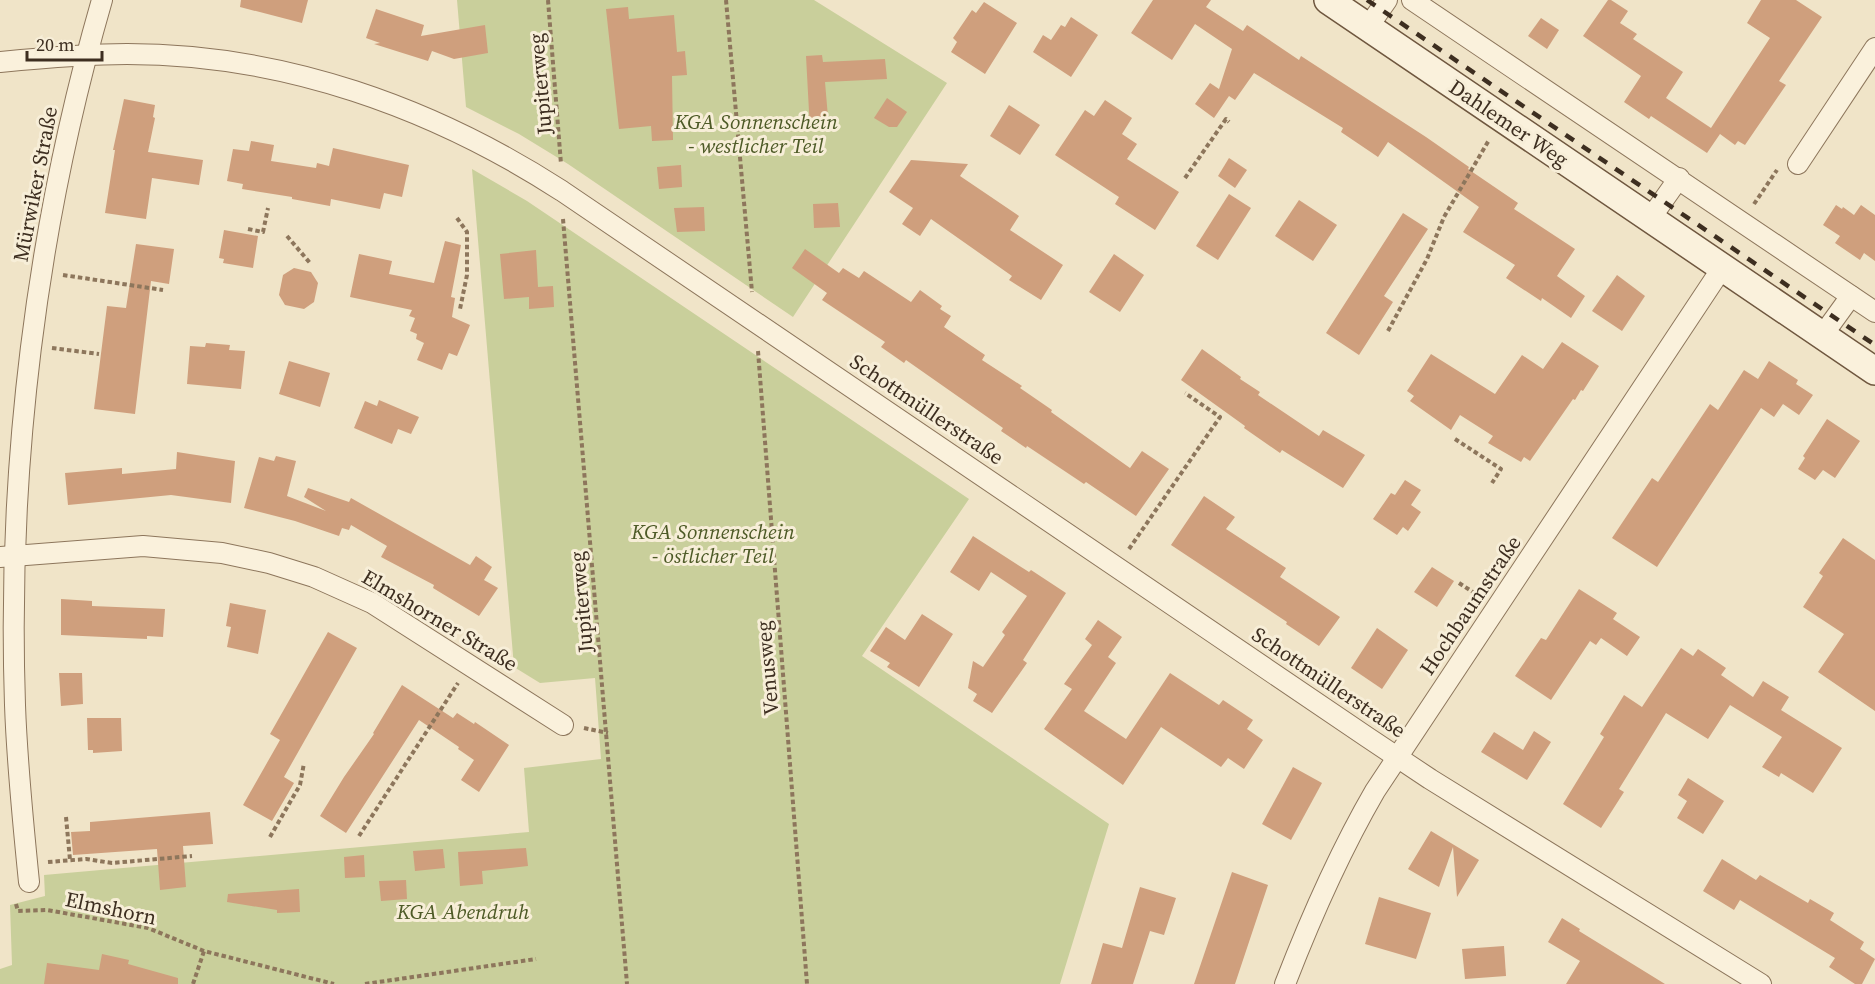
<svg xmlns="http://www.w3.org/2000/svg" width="1875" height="984" font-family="'Source Serif 4',serif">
  <rect width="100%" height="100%" fill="#f0e4c8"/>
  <g fill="#c9cf9b">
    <path d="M457 0H814L947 83 793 317 568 164 519 134 466 107Z"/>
    <path d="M472 169 527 201 969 499 862 656 1109 824 1060 984H0V969L12 965 10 905 45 896 44 875 529 832 524 768 601 759 595 678 540 683 514 667Z"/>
  </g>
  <g fill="#cf9f7d">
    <path d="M241 0H308L302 23 240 7Z"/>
    <path d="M1153 0H1211L1206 7 1243 31 1247 25 1299 60 1301 56 1338 80 1426 137 1469 167 1468 169 1518 203 1514 209 1575 249 1557 276 1585 296 1571 318 1542 298 1541 301 1506 278 1515 265 1463 232 1479 207 1388 142 1378 157 1341 132 1343 128 1254 73 1235 100 1229 96 1214 118 1195 104 1210 83 1219 89 1232 49 1195 24 1172 60 1131 33Z"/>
    <path d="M1608 0H1611L1628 11 1620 23 1637 34 1633 39 1683 72 1666 98 1711 128 1770 38 1747 23 1761 0H1796L1822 17 1779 81 1786 85 1745 145 1738 141 1735 145 1720 134 1707 153 1651 116 1649 119 1624 102 1641 76 1583 36Z"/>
    <path d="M984 2 1017 23 985 74 951 52 957 42 953 38 972 10 976 13Z"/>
    <path d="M628 7 629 19 674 15 677 52 685 51 687 75 672 76 673 140 652 141 651 126 619 129 606 9Z"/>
    <path d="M376 9 424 25 421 36 485 25 488 53 454 59 432 51 428 61 374 44 380 43 366 38Z"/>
    <path d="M1071 17 1098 35 1071 77 1033 52 1043 35 1051 40 1061 25 1065 27Z"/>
    <path d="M1541 18 1559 30 1547 49 1528 36Z"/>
    <path d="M822 55 823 62 885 59 887 79 825 82 829 129 810 130 806 56Z"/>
    <path d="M887 98 907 112 897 127H889L874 118Z"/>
    <path d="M124 99 155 105 153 117 155 118 148 152 203 160 199 185 152 178 146 219 105 213 115 150H113Z"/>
    <path d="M1105 100 1132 118 1122 134 1137 144 1127 159 1179 192 1155 230 1115 204 1119 197 1055 155 1085 110 1094 116Z"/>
    <path d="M1009 105 1040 125 1020 155 990 136Z"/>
    <path d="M251 141 274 145 271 161 316 168 317 163 329 166 333 148 409 165 402 197 384 193 380 209 331 199 330 206 292 199V197L242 189 243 184 227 181 233 149 249 151Z"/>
    <path d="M1229 158 1247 170 1235 188 1218 176Z"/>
    <path d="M911 160 968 164 960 176 1019 216 1010 230 1063 265 1041 300 1009 280 1012 276 931 219 920 236 902 224 913 208 889 192Z"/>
    <path d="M681 165 682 187 659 189 657 167Z"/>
    <path d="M1229 194 1251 208 1218 260 1196 246Z"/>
    <path d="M1299 200 1337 225 1313 261 1275 236Z"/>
    <path d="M838 203 840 227 814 228 813 204Z"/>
    <path d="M1836 205 1842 209 1843 207 1854 215 1861 205 1875 215V261L1864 253 1860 260 1835 243 1840 236 1823 225Z"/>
    <path d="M704 207 705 231 677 232 674 208Z"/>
    <path d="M1403 213 1428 229 1384 296 1393 302 1359 355 1326 333Z"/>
    <path d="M224 230 258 236 253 268 223 263 224 259 219 258Z"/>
    <path d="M445 241 461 245 451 297 455 298 452 317 470 325 457 356 449 353 442 370 417 360 424 343 416 339 417 334 410 331 415 318 409 316 412 310 350 297 359 254 392 261 389 274 434 283Z"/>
    <path d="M136 244 174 249 169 284 151 281 135 414 94 409 107 306 126 308Z"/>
    <path d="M805 249 839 273 843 268 859 278 864 271 911 302 920 290 942 306 940 309 951 316 944 327 985 355 982 360 1022 386 1020 388 1052 410 1051 412 1130 468 1142 451 1169 469 1136 516 1086 482 1084 484 1027 446 1026 448 1001 431 1003 428 906 360 904 363 881 347 885 342 822 300 827 293 792 268Z"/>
    <path d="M536 250 538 287 553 286 554 307 529 309V297L504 299 500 254Z"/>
    <path d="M1114 254 1144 275 1120 312 1089 292Z"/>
    <path d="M294 268 311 272 318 283 314 302 304 309 285 305 279 295 283 275Z"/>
    <path d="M1617 275 1645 296 1622 331 1592 311Z"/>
    <path d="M1562 342 1599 366 1583 391 1581 390 1575 400 1573 399 1530 461 1524 457 1521 462 1488 443 1493 436 1460 415 1451 430 1410 401 1414 396 1407 391 1431 354 1495 394 1522 355 1543 369Z"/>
    <path d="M206 343 230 345 229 350 245 351 241 389 187 384 190 346 205 347Z"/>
    <path d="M1202 349 1241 377 1240 379 1260 392 1258 395 1319 436 1323 430 1365 455 1343 488 1282 450 1280 453 1244 428 1245 426 1181 380Z"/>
    <path d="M289 361 330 373 320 407 279 394Z"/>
    <path d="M1769 361 1798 380 1796 384 1813 395 1799 415 1783 404 1774 417 1761 408 1657 567 1612 538 1652 478 1658 482 1710 404 1718 410 1744 370 1758 379Z"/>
    <path d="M379 400 419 417 411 434 398 429 392 444 354 428 365 401 377 406Z"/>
    <path d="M1827 419 1860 441 1835 478 1823 470 1815 480 1798 469 1805 458 1803 456Z"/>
    <path d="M177 452 235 461 231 503 171 495 68 505 65 473 122 468V474L176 469Z"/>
    <path d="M276 456 296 461 287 496 326 511 304 497 308 488 349 502 351 498 470 565 476 556 492 567 484 580 498 588 479 616 433 588 434 585 381 557 387 546 351 525 349 530 342 528 339 536 295 521 244 508 259 457 274 461Z"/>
    <path d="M1405 480 1421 490 1411 505 1421 512 1408 531 1403 527 1397 535 1373 519 1391 493 1395 495Z"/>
    <path d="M1204 496 1235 517 1226 529 1286 568 1280 577 1340 617 1319 646 1286 624 1287 622 1171 545Z"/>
    <path d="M973 536 1029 572 1031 570 1066 593 1023 660 1027 663 992 713 973 701 977 694 968 688 973 661 983 667 1005 635 1002 632 1027 596 991 572 979 591 950 572Z"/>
    <path d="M1843 538 1875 560V711L1818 672 1844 634 1803 607 1823 576 1819 573Z"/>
    <path d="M1432 567 1454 581 1437 607 1414 592Z"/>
    <path d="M1579 589 1617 613 1613 619 1640 637 1627 656 1601 638 1596 645 1590 641 1551 700 1515 676 1541 638 1546 640Z"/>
    <path d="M61 599 92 601V606L165 609 163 637 147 636V639L61 635Z"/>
    <path d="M230 603 266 610 258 654 227 647 231 627 226 626Z"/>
    <path d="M922 614 953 634 919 687 887 667 890 663 870 651 886 627 905 640Z"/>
    <path d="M1098 620 1122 637 1108 657 1116 663 1084 711 1126 739 1170 673 1219 705 1223 700 1253 720 1247 729 1263 740 1244 769 1228 758 1221 767 1161 727 1123 785 1044 729 1072 689 1064 684 1092 645 1085 639Z"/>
    <path d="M1377 628 1408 650 1382 689 1351 668Z"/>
    <path d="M328 632 357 648 284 777 294 783 272 821 243 805 280 740 270 734Z"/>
    <path d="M1681 648 1693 656 1698 649 1726 668 1721 675 1753 697 1763 681 1789 697 1781 710 1842 748 1813 793 1781 773 1779 777 1762 767 1782 737 1730 705 1708 739 1666 713 1619 789 1624 792 1601 828 1563 804 1604 737 1600 734 1624 695 1642 707Z"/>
    <path d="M59 673H82L83 704 61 706Z"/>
    <path d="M402 685 453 718 457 713 474 724 475 722 509 745 479 792 461 780 474 760 458 749 459 747 419 720 346 833 320 816 344 777 374 734 373 733Z"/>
    <path d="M87 718H121L122 751 93 753V750H88Z"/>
    <path d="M1534 731 1551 742 1527 780 1481 752 1494 732 1523 750Z"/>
    <path d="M1293 767 1322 783 1291 840 1262 824Z"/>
    <path d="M1688 778 1724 801 1703 834 1677 818 1687 801 1678 795Z"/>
    <path d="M210 812 213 844 183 846 186 887 160 890 157 849 73 855 71 832 90 831V822Z"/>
    <path d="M1431 831 1479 860 1457 897 1453 847 1439 887 1408 869Z"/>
    <path d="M526 848 528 866 482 871 483 884 460 886 458 852Z"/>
    <path d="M443 849 445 868 415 871 413 851Z"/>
    <path d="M364 855 365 877 345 878 344 857Z"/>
    <path d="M1722 859 1756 880 1760 875 1808 903 1810 899 1834 913 1830 920 1864 942 1860 949 1875 959 1862 984H1855L1829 967 1835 958 1740 900 1734 910 1703 891Z"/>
    <path d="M1232 872 1268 885 1235 984H1194Z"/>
    <path d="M406 880 407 899 381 901 379 881Z"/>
    <path d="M1140 887 1176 898 1164 935 1150 931 1133 984H1091L1103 943 1122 948Z"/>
    <path d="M299 889 300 912 277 913V910L227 902 228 894Z"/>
    <path d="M1379 897 1431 913 1416 959 1365 944Z"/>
    <path d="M1562 918 1580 929 1579 931 1665 984H1566L1580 961 1548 942Z"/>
    <path d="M1504 946 1506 976 1465 979 1462 949Z"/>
    <path d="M102 954 129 960 128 964 178 978V984H44L47 963 99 970Z"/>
  </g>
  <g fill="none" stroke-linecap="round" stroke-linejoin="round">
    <defs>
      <g id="minor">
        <path d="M1412 0 1875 312"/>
        <path d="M1368 27 1387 0"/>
        <path d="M0 62C42 58 84 54 127 54 283 54 432 107 562 191L1367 737 1430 779 1761 984"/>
        <path d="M1798 164 1875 48"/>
        <path d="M1650 219 1679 178"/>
        <path d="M1822 336 1851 296"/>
        <path d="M0 557 143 546 222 553 269 563 314 577 372 603 563 725"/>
        <path d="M29 882C23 823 17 764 15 705 7 468 36 228 102 0"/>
        <path d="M1285 984C1311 917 1339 853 1375 791L1722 268"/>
      </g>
      <path id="secondary" d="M1328 0 1875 371"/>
    </defs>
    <use href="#minor" stroke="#8d765c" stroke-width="22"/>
    <use href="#secondary" stroke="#6f573f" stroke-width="30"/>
    <g stroke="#8d765c" stroke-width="4" stroke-dasharray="4.5 3" stroke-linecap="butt">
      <path d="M548 0 561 164"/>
      <path d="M726 0 752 292"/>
      <path d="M1185 178 1226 119 1229 122"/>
      <path d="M1754 204 1777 170"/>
      <path d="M457 218 467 232V275L460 309"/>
      <path d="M563 219 627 984"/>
      <path d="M248 229 263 232 268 208"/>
      <path d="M287 236 310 263"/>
      <path d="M63 275 163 290"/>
      <path d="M1388 331 1427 259 1444 217 1489 140"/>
      <path d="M52 348 99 354"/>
      <path d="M758 351 807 984"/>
      <path d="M1455 439 1501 469 1492 483"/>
      <path d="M1129 549 1220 417 1185 393"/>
      <path d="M1459 583 1479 596"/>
      <path d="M584 728 608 733"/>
      <path d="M66 817 70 860"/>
      <path d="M359 836 458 683"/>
      <path d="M270 837 300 785 304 763"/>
      <path d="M48 862 86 859 112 863 192 856"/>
      <path d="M16 904 18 911 47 910 148 928 204 951 334 984"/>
      <path d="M193 984 204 951"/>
      <path d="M365 984 536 959"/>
    </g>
    <use href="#minor" stroke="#faf1dc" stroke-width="20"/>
    <use href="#secondary" stroke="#faf1dc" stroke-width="27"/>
    <path stroke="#3d2e20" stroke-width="4.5" stroke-dasharray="10 10" stroke-linecap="butt" d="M1367 0 1875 345"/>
  </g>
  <g text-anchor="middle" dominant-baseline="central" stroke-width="6" stroke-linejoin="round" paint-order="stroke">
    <g font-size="21" fill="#3d2e20" stroke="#f7eed8">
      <text transform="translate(540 84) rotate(-95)">Jupiterweg</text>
      <text transform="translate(1509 123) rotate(34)">Dahlemer Weg</text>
      <text transform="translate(35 184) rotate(-79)">Mürwiker Straße</text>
      <text transform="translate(927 409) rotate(34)">Schottmüllerstraße</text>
      <text transform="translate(581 602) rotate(-95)">Jupiterweg</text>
      <text transform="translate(1470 605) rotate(-56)">Hochbaumstraße</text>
      <text transform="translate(440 620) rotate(31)">Elmshorner Straße</text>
      <text transform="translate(767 668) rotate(-95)">Venusweg</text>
      <text transform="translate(1329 682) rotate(34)">Schottmüllerstraße</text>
      <text transform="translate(111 908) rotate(12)">Elmshorn</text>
    </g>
    <g font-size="21" font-style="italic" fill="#4d5a26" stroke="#f7eed8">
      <text x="756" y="121">KGA Sonnenschein<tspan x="756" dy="24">- westlicher Teil</tspan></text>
      <text x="713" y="531">KGA Sonnenschein<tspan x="713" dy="24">- östlicher Teil</tspan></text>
      <text x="463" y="911">KGA Abendruh</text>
    </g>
  </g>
  <path d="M27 51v9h75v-9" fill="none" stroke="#3d2e20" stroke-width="3"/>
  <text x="36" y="51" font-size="18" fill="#3d2e20" stroke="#f7eed8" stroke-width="4.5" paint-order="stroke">20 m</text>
</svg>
